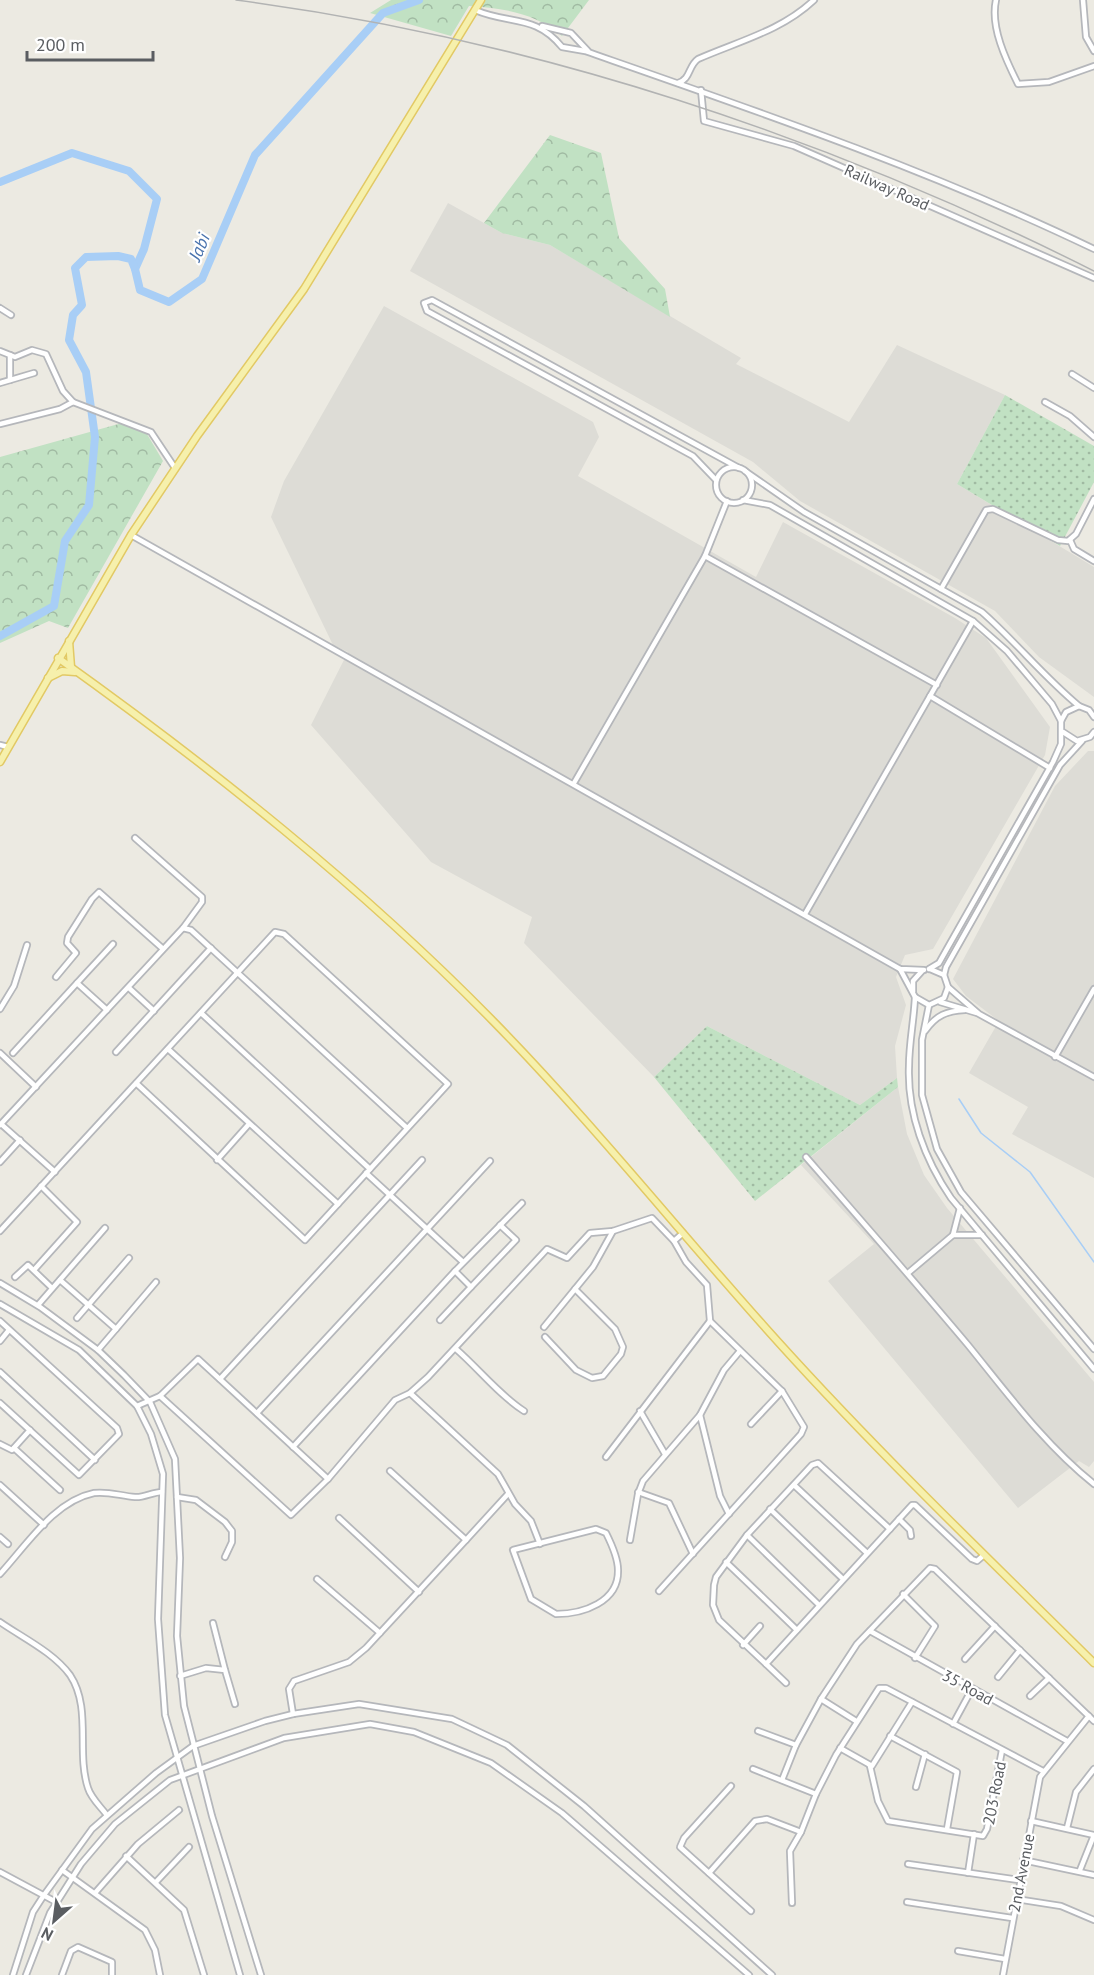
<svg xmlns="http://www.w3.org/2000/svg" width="1094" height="1975" font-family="'PT Sans',sans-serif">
  <defs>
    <pattern id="grass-dots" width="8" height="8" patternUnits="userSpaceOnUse" patternTransform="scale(1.5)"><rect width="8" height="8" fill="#c1e1c3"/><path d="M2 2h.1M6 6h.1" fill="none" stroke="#a0baa2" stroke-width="1.8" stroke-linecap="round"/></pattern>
    <pattern id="forest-crowns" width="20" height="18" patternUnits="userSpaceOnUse" patternTransform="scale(1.5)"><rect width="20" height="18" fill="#c1e1c3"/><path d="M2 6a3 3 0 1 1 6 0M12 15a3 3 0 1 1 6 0" fill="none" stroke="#a0baa2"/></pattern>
  </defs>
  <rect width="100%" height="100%" fill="#eceae2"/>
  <g fill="#dddcd6">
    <path d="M448 203 502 233 550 245 741 358 736 364 849 422 897 345 1005 395 957 484 1094 567V697L1039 657 995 611 800 501 753 462 410 271Z"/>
    <path d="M384 306 593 422 599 437 578 476 756 577 783 522 955 618 986 638 1050 727 1045 755 933 949 905 955 896 977 906 1005 895 1046 897 1078 860 1105 707 1026 654 1077 524 943 532 917 431 862 311 725 348 652 333 645 271 517 284 481Z"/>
    <path d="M1088 751H1094V1178L1012 1134 1028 1107 969 1073 999 1021 966 996 953 979 1055 786Z"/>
    <path d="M898 1087 907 1134 924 1175 947 1208 1094 1382V1461L1089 1467 1079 1461 1018 1508 828 1281 874 1244 801 1165Z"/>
  </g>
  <g fill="url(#grass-dots)">
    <path d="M1005 395 1094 446V482L1060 546 957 484Z"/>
    <path d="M707 1026 860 1105 897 1078 898 1087 755 1201 654 1077Z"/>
  </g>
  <g fill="url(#forest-crowns)">
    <path d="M391 0H589L562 36C536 13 502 8 469 6L451 36 370 13Z"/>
    <path d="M550 135 601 153 619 238 665 289 670 317 550 245 502 233 484 223Z"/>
    <path d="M122 423 144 429 163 461 68 628 49 621 0 643V457Z"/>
  </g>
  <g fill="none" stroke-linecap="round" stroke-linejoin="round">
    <path stroke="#a8cef6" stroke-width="1.5" d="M959 1099 981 1133 1030 1172 1094 1262"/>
    <g stroke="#a8cef6" stroke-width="8">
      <path d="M0 182 72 153 129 171 157 199 144 249 135 269 140 290 169 302 202 279 255 155 383 13 419 0"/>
      <path d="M0 636 54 606 65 541 89 505 95 437 86 372 69 340 73 315 82 305 75 268 86 257 118 256 131 259 135 269"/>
    </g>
    <defs>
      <g id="minor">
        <path d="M996 0C990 27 1006 60 1018 84L1049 82 1094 66"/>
        <path d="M1083 0 1086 37 1094 51"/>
        <path d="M475 10C510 25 535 14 562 47L585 51C757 111 930 170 1094 249"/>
        <path d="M542 26 571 33 588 51"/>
        <path d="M678 83C691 79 688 66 698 59 739 41 781 31 814 0"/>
        <path d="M701 90 704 121 794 146 1094 278"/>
        <path d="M0 308 11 315"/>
        <path d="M0 351 15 357 32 350 46 354 63 391 73 402"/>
        <path d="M1072 374 1094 388"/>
        <path d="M10 380V355"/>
        <path d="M0 383 34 373"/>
        <path d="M1045 402 1070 416 1094 437"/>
        <path d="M0 424 60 409 73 402 151 432 175 468"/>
        <circle cx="734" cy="485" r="18"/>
        <path d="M745 471 804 512 982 612C1016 642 1044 677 1079 706"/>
        <path d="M716 480 693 456 427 311 424 303 432 300 739 468"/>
        <path d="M743 500 770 505 973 621 1007 651 1052 704 1061 721"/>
        <path d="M131 535 900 969 924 970"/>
        <path d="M1070 540 1074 549 1094 561"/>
        <path d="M705 556 937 685"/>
        <path d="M941 589 986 510 993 509 1058 540 1068 541 1076 534 1094 499"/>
        <path d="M930 696 1050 768"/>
        <path d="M1063 732 1077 741 1090 737 1094 732"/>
        <path d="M0 745 8 747"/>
        <path d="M574 783 705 556 727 501"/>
        <path d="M135 838 202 897V902L183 928"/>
        <path d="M805 914 973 621"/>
        <path d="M900 969 915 997 929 1005 944 998 948 987 944 975 930 969"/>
        <path d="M929 969 939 963 948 947 1053 762 1061 744V721L1066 712 1079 706 1089 710 1094 717"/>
        <path d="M944 975 946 967 1060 765 1082 741"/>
        <path d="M56 977 76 953 67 943 68 937 92 899 99 892 162 948"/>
        <path d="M77 983 113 944"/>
        <path d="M948 987 979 1014 1094 1077"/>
        <path d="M129 988 154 1011"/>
        <path d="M913 992V981L922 971"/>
        <path d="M915 997C914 1020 909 1043 909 1066 907 1113 925 1160 951 1198L1094 1369"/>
        <path d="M940 1002 977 1013"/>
        <path d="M929 1005 922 1040V1095L937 1149 961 1192 1094 1349"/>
        <path d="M0 1009 14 986 27 945"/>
        <path d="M201 1013 370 1169"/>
        <path d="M925 1031C936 1015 947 1011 965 1010"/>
        <path d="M168 1049 338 1204"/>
        <path d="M116 1052 211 948"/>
        <path d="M0 1053 36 1087"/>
        <path d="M13 1053 77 983 107 1010"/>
        <path d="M1055 1057 1094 989"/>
        <path d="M1 1124 55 1172"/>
        <path d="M0 1125 183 928 191 930 407 1128"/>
        <path d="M806 1157C860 1219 915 1282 968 1345 1007 1393 1045 1445 1094 1484"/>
        <path d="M217 1160 249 1124"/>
        <path d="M0 1162 20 1140"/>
        <path d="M366 1173 463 1262"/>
        <path d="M0 1231 275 932 284 934 448 1084 305 1240 136 1083"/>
        <path d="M953 1235H982"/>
        <path d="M34 1270 77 1222 41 1186"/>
        <path d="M908 1273 953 1235 960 1208"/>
        <path d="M15 1277 28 1265 52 1288"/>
        <path d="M60 1280 116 1329 98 1350"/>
        <path d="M0 1283 40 1307 98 1350 124 1375 150 1402 175 1459 180 1558 177 1636 184 1706 212 1816 261 1975"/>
        <path d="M471 1287 516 1240 500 1225"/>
        <path d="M0 1304 79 1350 137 1406 151 1434 163 1474 158 1619 165 1715 240 1975"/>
        <path d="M38 1305 105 1228"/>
        <path d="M77 1318 129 1258"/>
        <path d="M440 1320 471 1287 455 1271"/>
        <path d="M0 1321 117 1428 119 1434 79 1475 0 1403"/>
        <path d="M544 1327 593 1267 613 1231"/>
        <path d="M116 1329 156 1282"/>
        <path d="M545 1337 576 1370 592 1378 603 1376 621 1354 623 1347 615 1329 575 1289"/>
        <path d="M0 1341 9 1330"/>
        <path d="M456 1349C479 1369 498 1394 524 1411"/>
        <path d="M0 1372 95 1460"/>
        <path d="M220 1379 422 1160"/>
        <path d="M410 1393 498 1474 515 1504 531 1521 540 1544"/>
        <path d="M160 1396 291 1515 328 1479 395 1400 410 1393 428 1377 547 1249 567 1258 590 1233 613 1231 652 1218 674 1241"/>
        <path d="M137 1406 160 1396 198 1359 328 1479"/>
        <path d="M640 1411 665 1454"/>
        <path d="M257 1413 490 1161"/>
        <path d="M751 1424 782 1391"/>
        <path d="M0 1444 12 1450 30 1430"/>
        <path d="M293 1447 455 1271 522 1203"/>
        <path d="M14 1448 60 1490"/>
        <path d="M606 1457 710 1321"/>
        <path d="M0 1485 44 1525"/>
        <path d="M794 1485 867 1553"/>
        <path d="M638 1492 669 1503 693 1554"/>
        <path d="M177 1497 196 1500 225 1522 232 1531V1542L225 1557"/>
        <path d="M770 1509 843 1579"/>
        <path d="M729 1514 720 1496 700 1415 724 1370 740 1351"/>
        <path d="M339 1518 419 1592"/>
        <path d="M899 1519 910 1530 911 1536"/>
        <path d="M596 1529 606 1533C611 1543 618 1559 618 1570 619 1602 583 1614 556 1614L531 1599 513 1550Z"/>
        <path d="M747 1535 819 1605"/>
        <path d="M0 1537 8 1544"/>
        <path d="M466 1540 508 1494"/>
        <path d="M630 1540 638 1494 643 1481 700 1415"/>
        <path d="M726 1562 797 1630"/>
        <path d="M0 1574C26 1546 54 1501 94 1493 108 1491 121 1496 135 1497 143 1498 153 1492 162 1492"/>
        <path d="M317 1579 380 1633"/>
        <path d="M659 1591 801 1434 804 1427 782 1391 710 1321 707 1285 686 1262 674 1241 683 1233"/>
        <path d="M903 1594 935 1626 915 1658"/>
        <path d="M0 1622C23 1638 53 1652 70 1675 92 1708 76 1752 88 1788 91 1798 100 1806 106 1814"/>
        <path d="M213 1623 225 1670"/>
        <path d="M870 1631 1067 1741"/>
        <path d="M743 1645 760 1626"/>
        <path d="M965 1659 995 1626"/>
        <path d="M766 1664 719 1620 713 1605 714 1585 716 1577 747 1535 812 1465 818 1463 890 1529"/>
        <path d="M180 1676 206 1668 225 1670 235 1704"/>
        <path d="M998 1677 1020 1650"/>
        <path d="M786 1683 766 1664 912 1505H915L972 1559 977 1561 984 1555"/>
        <path d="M1030 1696 1049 1678"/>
        <path d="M821 1699 856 1721"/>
        <path d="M293 1714 289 1689 294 1681 349 1662 366 1648 466 1540 390 1471"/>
        <path d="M953 1724 972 1689"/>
        <path d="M758 1731 796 1745"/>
        <path d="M890 1736 957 1772 947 1829"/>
        <path d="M840 1748 872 1766 912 1702"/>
        <path d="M870 1766 878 1801 888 1821 983 1836 987 1829 1002 1750"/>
        <path d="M753 1769 816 1794"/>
        <path d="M782 1780 796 1745 821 1699 857 1644 930 1568 935 1569 1094 1721"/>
        <path d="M731 1786 684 1838 680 1847 751 1911"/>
        <path d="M916 1787 925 1754"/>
        <path d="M1031 1821 1094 1835 1080 1870"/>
        <path d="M1067 1828 1076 1792 1094 1769"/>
        <path d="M126 1856 184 1910 204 1975"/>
        <path d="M1023 1860 1094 1875"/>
        <path d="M908 1864 1019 1880"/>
        <path d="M62 1870 145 1930 155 1950 160 1975"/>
        <path d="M0 1872 56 1902"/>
        <path d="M709 1873 755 1821 767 1819 801 1832"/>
        <path d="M968 1873 974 1834"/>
        <path d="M156 1882 189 1847"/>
        <path d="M95 1893 138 1844 179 1810"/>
        <path d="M1016 1899 1061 1906 1094 1920"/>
        <path d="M907 1902 1012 1918"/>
        <path d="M792 1903 790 1851 801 1832 816 1794 836 1755 879 1688H886L1043 1771"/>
        <path d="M958 1951 1005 1959"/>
        <path d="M13 1975 33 1912 44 1895 92 1829 156 1773 193 1746 265 1721 293 1714 359 1704 452 1719 507 1745 584 1806 772 1975"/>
        <path d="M26 1975 50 1913 81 1864 115 1824 170 1780 284 1738 370 1724 414 1732 491 1763 562 1813 749 1975"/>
        <path d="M62 1975 71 1951 78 1947 112 1962V1975"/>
        <path d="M1003 1975 1040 1777 1089 1716"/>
      </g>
      <g id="major">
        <path d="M69 641 71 667"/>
        <path d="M58 658C212 768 361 886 493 1021 588 1118 673 1224 763 1325 868 1443 982 1552 1094 1663"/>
        <path d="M48 678 62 671 75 672"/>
        <path d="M0 762 131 535 197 436 304 289 481 0"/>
      </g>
    </defs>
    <use href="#minor" stroke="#b5b7bb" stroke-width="8"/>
    <use href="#major" stroke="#e2c964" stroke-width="9"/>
    <use href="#minor" stroke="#fff" stroke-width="4.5"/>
    <use href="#major" stroke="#f6f0ac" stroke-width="6"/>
    <path stroke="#b2b3b3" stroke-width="1.5" d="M236 0C535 39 825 136 1094 271"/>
  </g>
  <g text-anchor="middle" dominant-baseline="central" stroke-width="4.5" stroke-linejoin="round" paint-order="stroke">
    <g font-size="16" fill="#5a5d61" stroke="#fff">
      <text transform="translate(887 187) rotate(24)">Railway Road</text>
      <text transform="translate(968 1687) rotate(29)">35 Road</text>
      <text transform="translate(994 1793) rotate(-79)">203 Road</text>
      <text transform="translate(1021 1873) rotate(-79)">2nd Avenue</text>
    </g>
    <g font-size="18" font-style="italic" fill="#4b74ae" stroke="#fff">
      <text transform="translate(199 247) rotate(-67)">Jabi</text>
    </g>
  </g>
  <g transform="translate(54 1921) rotate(208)" stroke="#ffffff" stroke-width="4.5" paint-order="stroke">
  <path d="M0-4.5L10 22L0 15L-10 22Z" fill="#5a5d61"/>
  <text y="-9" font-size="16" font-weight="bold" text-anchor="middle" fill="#5a5d61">N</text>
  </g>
  <path d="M27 51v9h126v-9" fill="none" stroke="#5a5d61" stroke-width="3"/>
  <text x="36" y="51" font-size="18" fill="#5a5d61" stroke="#ffffff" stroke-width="4.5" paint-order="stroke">200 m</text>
</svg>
